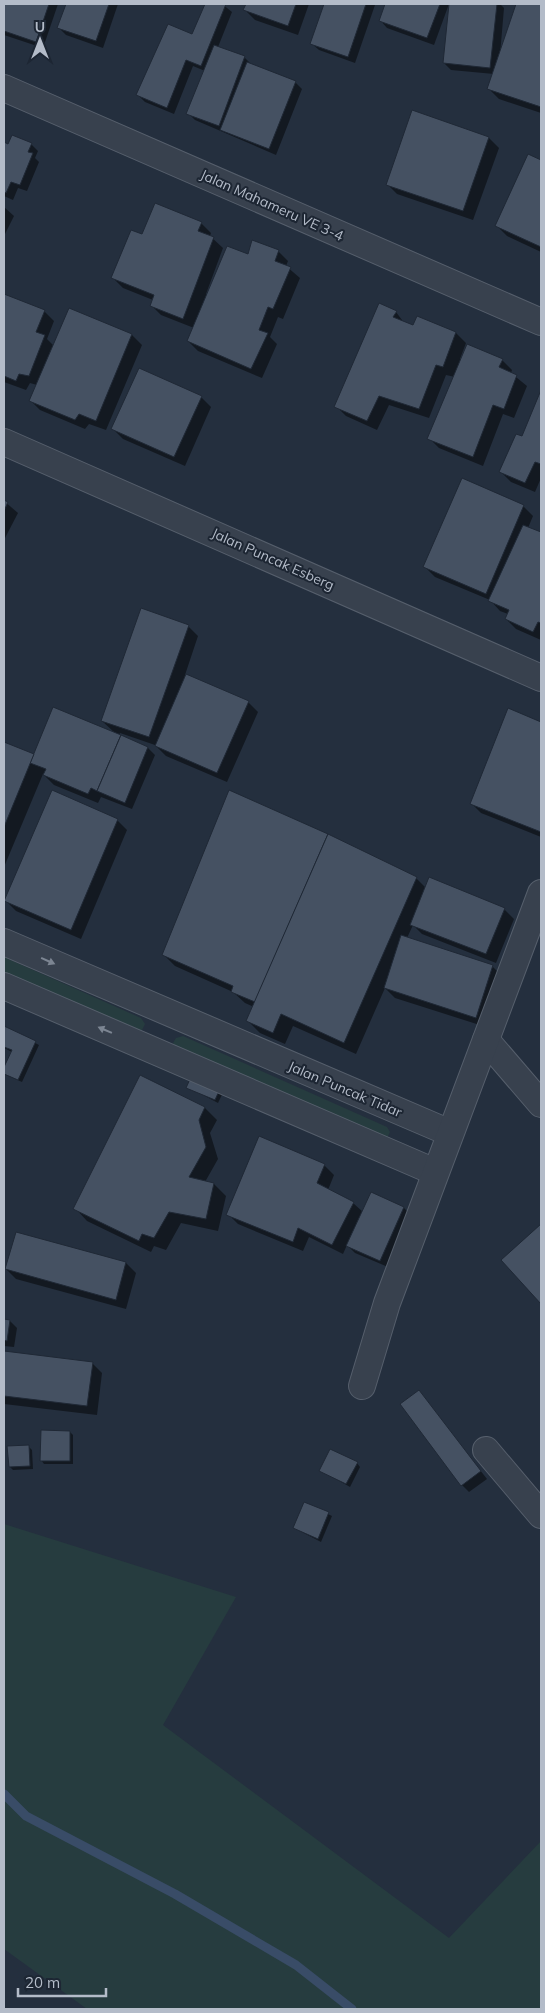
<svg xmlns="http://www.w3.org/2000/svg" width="545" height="2013" font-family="Mulish,sans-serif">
  <rect width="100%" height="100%" fill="#242f3e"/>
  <g fill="#263c3f">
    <path d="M4 957 141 1018 145 1024 142 1030 135 1033 4 975Z"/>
    <path d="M183 1036 387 1127 390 1132 387 1138 176 1049 173 1043 176 1038Z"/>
    <path d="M4 1524 236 1597 163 1725 449 1938 541 1841V2009H87L4 1949Z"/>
  </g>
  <g fill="#0007">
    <path d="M4 4H58L43 48 4 35Z"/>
    <path d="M67 4H118L103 48 66 35 59 28Z"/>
    <path d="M206 4H222L232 12 218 47 244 57 252 65 295 82 302 89 276 155 195 120 188 113 205 71 193 66 174 114 145 102 138 95 193 36Z"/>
    <path d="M247 4H309L298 35 255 20 245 10Z"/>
    <path d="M325 4 375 5 355 63 319 50 311 43Z"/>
    <path d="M386 4H449L434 45 387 28 380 20Z"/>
    <path d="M451 4H500L504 8 500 55 517 4 541 5V113L499 99 489 89 494 74 451 70 444 63Z"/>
    <path d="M489 138 499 148 473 220 397 194 387 184Z"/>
    <path d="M4 143 9 145 31 144 38 151 35 158 39 162 27 191 18 188 13 200 4 196Z"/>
    <path d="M529 156 541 161V252L507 236 497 226Z"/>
    <path d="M4 207 14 216 4 236Z"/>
    <path d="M201 223 211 233 210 236 223 248 206 294 208 295 248 255 278 251 288 261 286 266 300 278 283 319 278 317 270 337 277 344 262 378 198 351 188 341 194 328 161 315 151 305 153 300 123 288 113 278 143 235Z"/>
    <path d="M4 295 44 311 54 321 47 339 54 346 69 310 132 335 142 345 106 430 89 424 85 429 40 410 30 400 37 385 30 383 26 390 4 382Z"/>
    <path d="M396 312 405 324 413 327 417 318 456 333 466 343 460 359 502 360 512 370 511 373 527 386 514 418 503 414 483 466 439 448 429 438 455 377 446 375 429 418 389 405 377 430 346 416 336 406Z"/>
    <path d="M541 393V478L535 492 511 482 501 472 522 437Z"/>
    <path d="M201 397 211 407 185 466 123 439 113 429Z"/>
    <path d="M4 501 18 513 4 540Z"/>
    <path d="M523 506 533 516 528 528 541 533V640L516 629 506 619 508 614 500 611 490 600 435 577 425 567Z"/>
    <path d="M188 626 198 636 185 675 248 702 258 712 227 782 166 756 155 745 120 733 119 735 148 748 155 755 132 809 101 797 98 803 54 785 43 774 4 867V743L35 756 115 733 102 721Z"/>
    <path d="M509 710 541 723V837L481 813 471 803Z"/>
    <path d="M117 820 127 830 81 939 16 911 6 901Z"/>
    <path d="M416 878 426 888 504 909 514 919 496 963 422 934 413 925 407 938 492 966 502 976 486 1027 395 998 385 988 356 1054 293 1026 285 1044 260 1033 248 1021 254 1007 245 1003 233 992 175 966 163 954Z"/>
    <path d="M4 1027 39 1045 22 1082 4 1074 12 1052 4 1048Z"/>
    <path d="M140 1076 205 1108 217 1120 210 1133 218 1159 205 1182 214 1184 226 1196 218 1231 181 1223 166 1250 154 1246 151 1252 87 1221 75 1208Z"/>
    <path d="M226 1086 218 1103 188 1087Z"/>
    <path d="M324 1165 334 1175 328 1190 353 1203 363 1212 371 1194 404 1208 411 1215 388 1267 355 1253 347 1245 343 1254 309 1237 303 1251 238 1224 228 1214Z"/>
    <path d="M541 1226V1302L503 1260Z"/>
    <path d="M16 1233 126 1263 136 1273 126 1309 16 1279 6 1269Z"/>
    <path d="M4 1320 10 1321 17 1328 14 1347 4 1346Z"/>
    <path d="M4 1353 92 1363 102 1373 97 1415 4 1404Z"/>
    <path d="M419 1392 487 1479 469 1492 462 1485Z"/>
    <path d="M70 1432 73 1435V1464H44L41 1460Z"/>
    <path d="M29 1447 32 1450 33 1469 13 1470 10 1467Z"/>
    <path d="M357 1463 360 1467 350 1487 320 1470Z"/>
    <path d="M305 1503 332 1516 321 1542 294 1528Z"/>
  </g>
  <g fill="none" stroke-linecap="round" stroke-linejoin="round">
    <path stroke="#394c67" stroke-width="9" d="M4 1794 26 1816 175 1894 296 1965 352 2009"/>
  </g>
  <g fill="#455162" stroke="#1f2835">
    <path d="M4 4H49L36 42 4 31Z"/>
    <path d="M66 4H109L96 41 57 28Z"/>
    <path d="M205 4H226L201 66 186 60 167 108 136 95 168 24 192 34Z"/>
    <path d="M246 4H296L288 26 243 10Z"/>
    <path d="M324 4H366L348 57 310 44Z"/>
    <path d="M385 4H440L427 38 379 21Z"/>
    <path d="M449 4H497L490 68 443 63Z"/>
    <path d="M516 4H541V107L487 89Z"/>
    <path d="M214 45 245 56 219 126 186 114Z"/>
    <path d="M247 62 296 81 269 149 220 130Z"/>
    <path d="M412 110 489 137 463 211 386 185Z"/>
    <path d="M12 135 32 143 28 152 33 153 20 185 11 182 6 193 4 192V142L8 144Z"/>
    <path d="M528 154 541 160V247L495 226Z"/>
    <path d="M155 203 202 222 198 231 214 237 183 319 150 306 154 295 111 278 131 230 142 234Z"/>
    <path d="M252 240 279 250 275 261 291 267 273 309 268 307 259 330 268 333 251 369 187 341 227 246 248 254Z"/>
    <path d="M4 294 45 310 36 332 45 335 29 376 19 374 16 381 4 376Z"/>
    <path d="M379 303 397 311 393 317 413 325 417 316 456 332 443 367 436 365 419 409 379 396 367 421 334 407Z"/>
    <path d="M69 308 132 334 96 421 79 414 75 420 29 401Z"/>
    <path d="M467 344 503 359 499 367 517 375 504 409 493 405 473 457 427 439Z"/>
    <path d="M139 368 202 396 174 457 111 429Z"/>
    <path d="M541 390V464L535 462 525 483 499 472 516 434 522 436Z"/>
    <path d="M462 478 524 505 486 594 423 567Z"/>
    <path d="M4 500 8 502 4 511Z"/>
    <path d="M523 525 541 532V623L538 622 533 632 505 619 509 610 488 601Z"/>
    <path d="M141 608 189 625 149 737 101 721Z"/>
    <path d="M186 674 249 701 217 773 155 746Z"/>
    <path d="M53 707 121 735 97 791 91 788 88 794 43 775 46 769 30 763Z"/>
    <path d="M508 708 541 722V832L470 804Z"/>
    <path d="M121 735 148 747 125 803 97 791Z"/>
    <path d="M4 742 34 754 4 827Z"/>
    <path d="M52 790 118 819 71 930 4 901Z"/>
    <path d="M229 790 328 834 255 1002 231 992 233 986 162 955Z"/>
    <path d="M328 834 417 877 344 1043 281 1014 273 1033 246 1021Z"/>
    <path d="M429 877 505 908 486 954 410 925Z"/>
    <path d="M401 935 493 965 476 1018 384 988Z"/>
    <path d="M4 1026 36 1041 18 1080 4 1074V1067L12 1050 4 1047Z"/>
    <path d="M194 1070 223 1082 215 1100 186 1088Z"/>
    <path d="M140 1075 205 1107 199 1120 206 1147 189 1177 214 1183 206 1219 169 1212 154 1238 142 1234 139 1241 73 1209Z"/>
    <path d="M259 1136 325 1164 317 1183 354 1202 332 1245 298 1228 293 1242 226 1215Z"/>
    <path d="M371 1192 404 1207 380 1261 346 1246Z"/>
    <path d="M541 1224V1304L501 1260Z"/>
    <path d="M16 1232 126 1262 116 1300 5 1269Z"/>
    <path d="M4 1319 10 1320 7 1341 4 1340Z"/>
    <path d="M4 1351 93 1362 87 1406 4 1396Z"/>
    <path d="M419 1390 481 1471 461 1486 400 1404Z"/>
    <path d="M41 1430 70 1431V1461H40Z"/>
    <path d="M29 1445 30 1466 9 1467 7 1446Z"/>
    <path d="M330 1449 358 1462 346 1484 319 1471Z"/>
    <path d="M304 1502 329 1512 318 1539 293 1528Z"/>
  </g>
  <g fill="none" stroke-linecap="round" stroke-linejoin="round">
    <defs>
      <g id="street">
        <path d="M4 88 541 322"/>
        <path d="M4 442 541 678"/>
        <path d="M4 942 450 1133"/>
        <path d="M4 986 435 1172"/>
        <path d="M486 1040 541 1104"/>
        <path d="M362 1386 387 1303 541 893"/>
        <path d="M486 1450 541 1515"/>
      </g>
    </defs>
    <use href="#street" stroke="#565f6c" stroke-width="28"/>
    <use href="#street" stroke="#38414e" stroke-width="26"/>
  </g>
  <defs><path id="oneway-solid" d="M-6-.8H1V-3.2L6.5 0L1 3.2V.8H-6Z" transform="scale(1.25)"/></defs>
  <g fill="#7c8592">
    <use href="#oneway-solid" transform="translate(48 961) rotate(24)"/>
    <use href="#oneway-solid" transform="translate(105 1030) rotate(-157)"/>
  </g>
  <g text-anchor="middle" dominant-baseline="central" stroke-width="4" stroke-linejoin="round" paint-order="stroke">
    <g font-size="14" fill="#b4bcc9" stroke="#1d2633">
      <text transform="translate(272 205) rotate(24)">Jalan Mahameru VE 3-4</text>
      <text transform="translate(273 559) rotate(24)">Jalan Puncak Esberg</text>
      <text transform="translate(345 1089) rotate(23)">Jalan Puncak Tidar</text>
    </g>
  </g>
  <rect width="545" height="2013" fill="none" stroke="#b4bcc9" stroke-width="10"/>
  <g transform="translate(40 40)" stroke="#1d2633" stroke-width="4" paint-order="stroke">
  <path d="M0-4L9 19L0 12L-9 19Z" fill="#b4bcc9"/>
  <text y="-8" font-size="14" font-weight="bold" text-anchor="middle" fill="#b4bcc9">U</text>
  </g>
  <path d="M18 1988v8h88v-8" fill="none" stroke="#b4bcc9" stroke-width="2.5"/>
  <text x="25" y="1988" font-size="15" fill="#b4bcc9" stroke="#1d2633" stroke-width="4" paint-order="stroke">20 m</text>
</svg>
